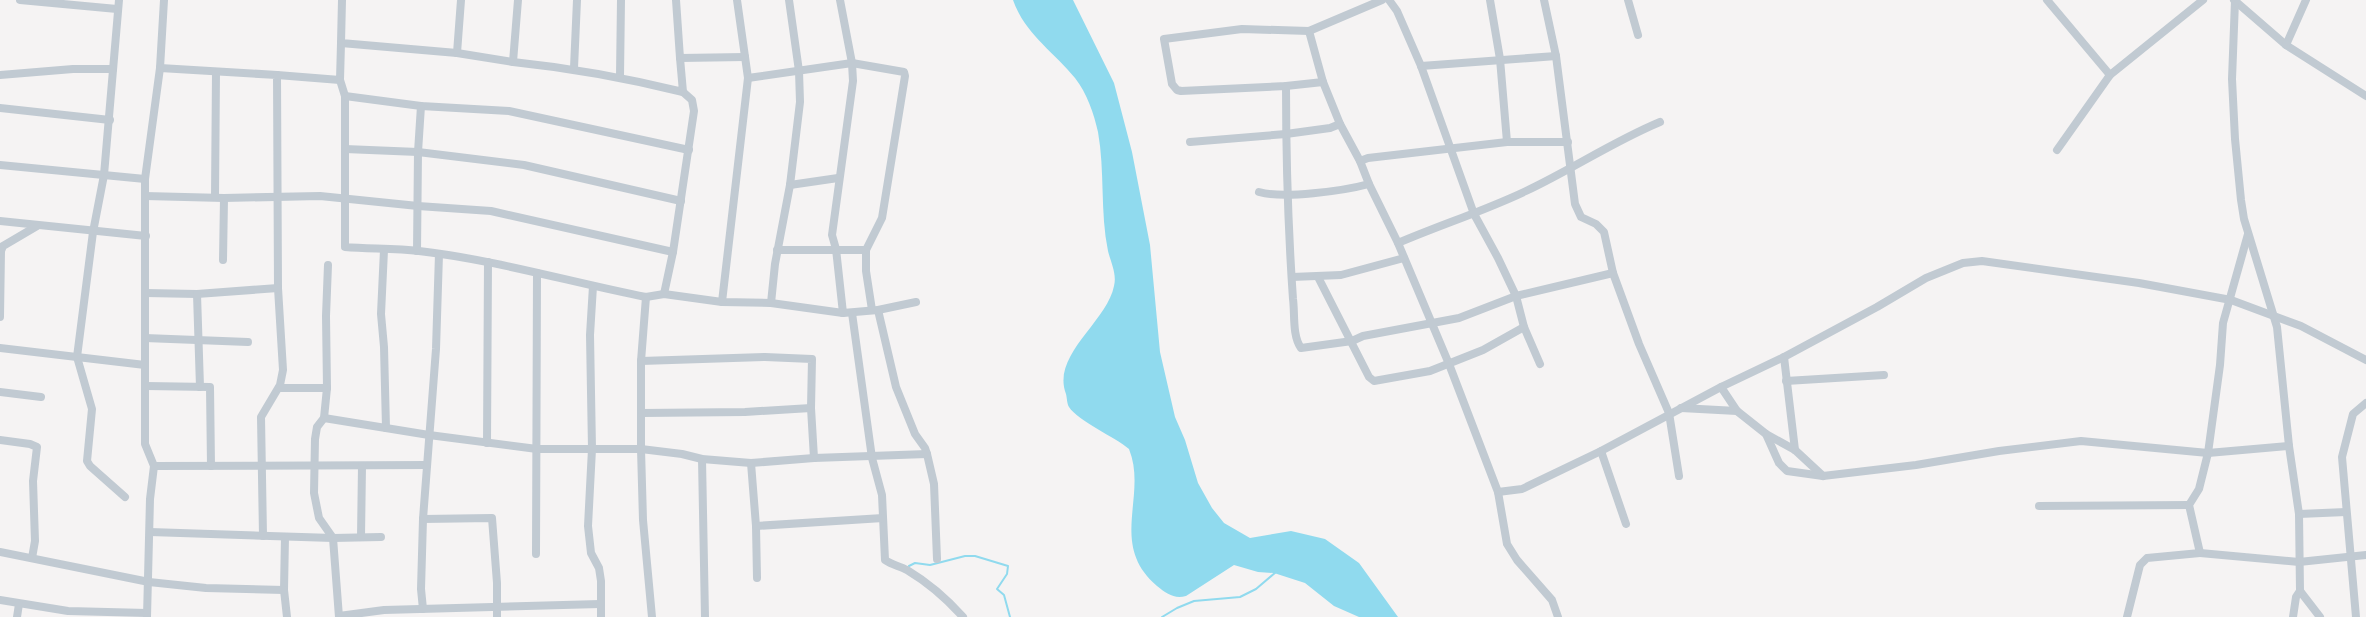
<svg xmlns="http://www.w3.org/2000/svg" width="2366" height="617" font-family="Karla,sans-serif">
  <rect width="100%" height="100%" fill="#f5f3f3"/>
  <path fill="#90daee" d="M1013 0H1073L1114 83 1132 152 1150 245 1160 352 1175 417 1185 440 1198 483 1212 508 1224 523 1250 538 1291 531 1325 539 1359 563 1398 617H1359L1334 606 1305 583 1274 573 1258 572 1234 565 1186 596C1174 599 1167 594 1157 586 1108 544 1148 496 1129 449 1115 437 1078 421 1069 407 1067 404 1067 398 1066 394 1051 355 1107 322 1114 286 1117 274 1111 263 1108 251 1100 212 1105 171 1098 132 1094 114 1087 93 1075 78 1053 51 1025 34 1013 0Z"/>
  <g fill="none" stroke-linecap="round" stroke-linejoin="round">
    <g stroke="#90daee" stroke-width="2">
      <path d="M909 566 915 563 930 565 965 556H975L1008 566 1007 574 997 589 1004 595 1010 617"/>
      <path d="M1162 617 1177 608 1194 601 1240 597 1256 589 1276 572"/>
    </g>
    <g stroke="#c1cad2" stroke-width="8">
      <path d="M20 0 117 9"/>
      <path d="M119 0 104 175 93 232 77 357 92 409 87 461 90 466 125 497"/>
      <path d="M342 0 341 43 457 53 513 62"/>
      <path d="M518 0 513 62C571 68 626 78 683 92L680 58"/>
      <path d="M676 0 680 58 745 57"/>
      <path d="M840 0 852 63 853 81 832 235 836 249 843 313"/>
      <path d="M1389 0 1397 11 1421 66 1474 214 1498 258 1516 296 1524 327 1540 364"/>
      <path d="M1490 0 1500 59 1507 142"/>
      <path d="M1544 0 1556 56 1575 204 1581 217 1596 224 1604 232 1613 273 1639 344 1669 413 1679 476"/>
      <path d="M1628 0 1638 35"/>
      <path d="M2047 0 2110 75"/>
      <path d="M2234 0 2286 45 2366 96"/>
      <path d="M2235 1 2232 79 2235 139 2241 200 2244 219 2277 327 2289 446 2299 514 2300 591 2320 617"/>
      <path d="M1309 31 1323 82 1340 124 1360 161 1369 184 1398 243 1449 364 1498 492 1507 544 1517 560 1552 600 1558 617"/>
      <path d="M2286 45 2306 0"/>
      <path d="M457 53 461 0"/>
      <path d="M1421 66 1556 56"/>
      <path d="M160 68 277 75 278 288 283 370 280 385 261 417 263 536"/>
      <path d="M574 68 577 0"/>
      <path d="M0 75 73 69H113"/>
      <path d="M277 75 340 80 341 43"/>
      <path d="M620 76 621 0"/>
      <path d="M748 78 852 63 904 72 905 76 882 218 866 250V271L872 310"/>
      <path d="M340 80 345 96V247C369 249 395 248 419 251 496 260 570 282 646 297L664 294 722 302 771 303 843 313 878 310 916 302"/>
      <path d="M1323 82 1286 86 1181 91 1177 90 1172 84 1164 39 1242 29 1309 31 1382 0"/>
      <path d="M1286 86C1286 157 1288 228 1293 299 1295 313 1292 336 1301 348L1352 341 1363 336 1459 318 1516 296 1613 273"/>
      <path d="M345 96 421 106 509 111 689 150"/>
      <path d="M0 108 110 120"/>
      <path d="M1190 142 1286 134 1330 128 1340 124"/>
      <path d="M345 149 418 152 524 165 681 201"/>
      <path d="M2057 150 2110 75 2203 0"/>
      <path d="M1360 161 1368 158 1507 142H1568"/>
      <path d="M0 165 145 179"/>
      <path d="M790 185 838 178"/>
      <path d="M1259 192C1283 199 1343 191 1369 184"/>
      <path d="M145 196 224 198 320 196 418 206 491 211 673 252"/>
      <path d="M215 197 216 72"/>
      <path d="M0 221 146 236"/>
      <path d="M1398 243C1440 225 1484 211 1526 191 1571 170 1614 141 1660 122"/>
      <path d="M384 250 381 314 384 347 386 428"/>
      <path d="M777 250H866"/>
      <path d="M417 251 418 152 421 106"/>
      <path d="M223 260 224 198"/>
      <path d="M328 265 326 316 327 388 324 418 317 427 315 439 314 493 319 518 333 538 339 617"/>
      <path d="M1292 277 1341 275 1404 258"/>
      <path d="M1318 277 1369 377 1374 381 1430 371 1483 350 1524 327"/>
      <path d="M593 286 590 335 592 449 588 526 591 553 599 568 601 581V617"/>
      <path d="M146 293 197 294 278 288"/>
      <path d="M197 294 200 387"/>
      <path d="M664 294 673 252 694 111 692 100 683 92"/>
      <path d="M646 297 641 361V449L643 520 652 617"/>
      <path d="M722 302 748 78 737 0"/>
      <path d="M771 303 775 264 790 185 800 102 799 71 789 0"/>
      <path d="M878 310 896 387 915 434 925 448 927 454 934 484 937 559"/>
      <path d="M852 313 872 458 882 495 885 560C892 565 900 566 907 570 927 582 947 599 963 617"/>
      <path d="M0 317 1 251 3 246 37 226"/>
      <path d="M145 338 248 342"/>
      <path d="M0 348 145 365"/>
      <path d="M1784 357 1795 450"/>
      <path d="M641 361 765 357 812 359 811 408 814 458"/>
      <path d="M1786 381 1884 375"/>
      <path d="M146 386 210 387 211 466"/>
      <path d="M1721 387 1737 411"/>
      <path d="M279 388H327"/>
      <path d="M0 392 41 397"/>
      <path d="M1681 408 1737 411 1766 434 1779 463 1787 471 1823 476 1916 465 1999 451 2081 441 2208 453 2289 446"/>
      <path d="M642 413 745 412 811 408"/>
      <path d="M324 418 429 435 537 449H641L682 454 702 459 751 463 814 458 927 454"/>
      <path d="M1766 434 1795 450 1823 476"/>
      <path d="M0 440 30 444 37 447 33 481 35 541 32 558"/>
      <path d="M487 443 488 262"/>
      <path d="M1601 451 1626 524"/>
      <path d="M702 459 705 617"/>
      <path d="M751 463 756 526 757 578"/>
      <path d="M154 466 427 465"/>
      <path d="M1498 492 1522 489 1601 451 1721 387 1784 357 1877 307 1926 278 1963 263 1982 261 2139 283 2231 300 2301 326 2366 360"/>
      <path d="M2039 506 2189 505"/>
      <path d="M2299 514 2346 512"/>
      <path d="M423 519 492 518 497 583V617"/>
      <path d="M756 526 883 518"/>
      <path d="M150 532 333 538 381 537"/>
      <path d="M285 537 284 590 287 617"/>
      <path d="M361 537 362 466"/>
      <path d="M0 552 149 582 206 588 284 590"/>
      <path d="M2200 553 2299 562 2366 555"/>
      <path d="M536 554 537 273"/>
      <path d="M0 600 68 611 147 613"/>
      <path d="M423 609 421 589 423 519 436 349 439 254"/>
      <path d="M339 616 384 610 600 604"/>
      <path d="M17 617 19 604"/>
      <path d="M147 617 150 499 154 466 145 444V179L160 68 164 0"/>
      <path d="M2127 617 2140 565 2147 558 2200 553 2189 505 2199 489 2208 453 2220 365 2223 323 2248 234"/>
      <path d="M2293 617 2296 597 2300 591"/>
      <path d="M2356 617 2342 457 2353 414 2366 403"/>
    </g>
  </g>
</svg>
